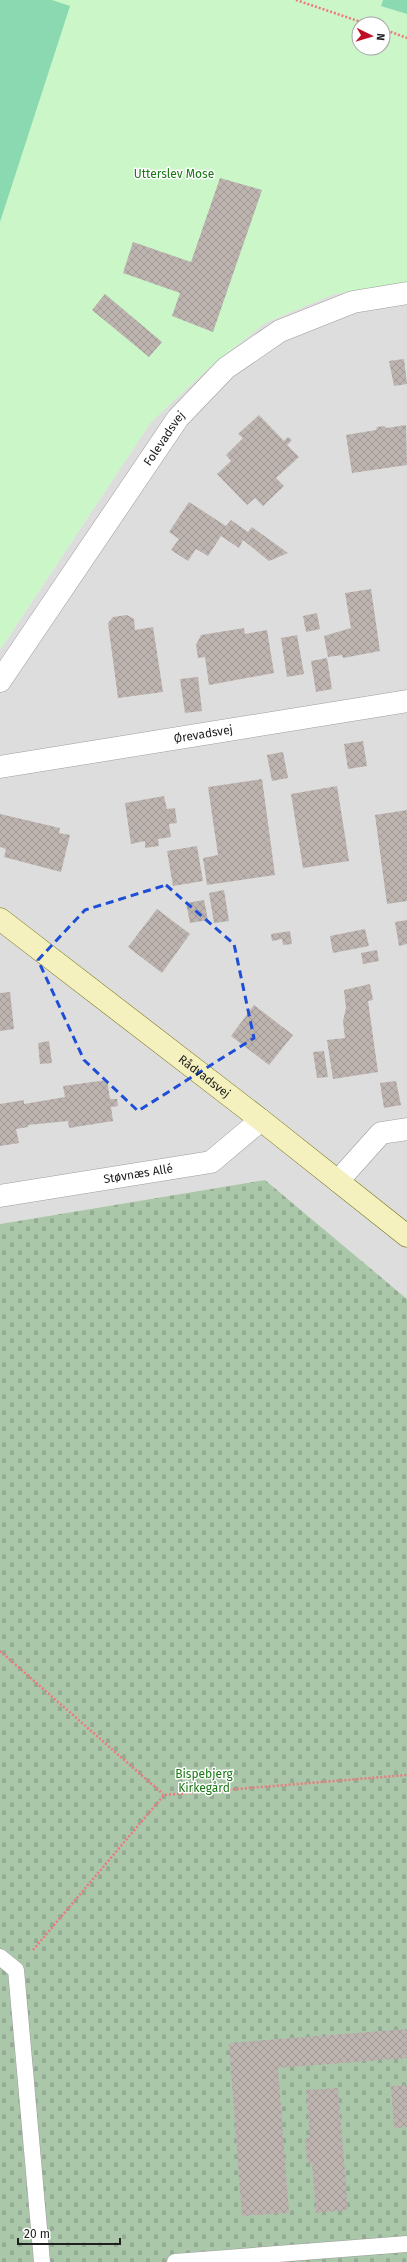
<svg xmlns="http://www.w3.org/2000/svg" width="407" height="2262" font-family="'Fira Sans',sans-serif">
  <defs>
    <pattern id="cemetery-stones" width="16" height="16" patternUnits="userSpaceOnUse"><rect width="16" height="16" fill="#aac7aa"/><path d="M2 7V4a2 2 0 0 1 4 0v3zM10 15v-3a2 2 0 0 1 4 0v3z" fill="#92ab92"/></pattern>
    <pattern id="building-cross-hatch" width="8" height="8" patternUnits="userSpaceOnUse"><rect width="8" height="8" fill="#bdb4b0"/><path d="M0 0l8 8M0 8l8-8" fill="none" stroke="#a29a97"/></pattern>
  </defs>
  <rect width="100%" height="100%" fill="#f0ece7"/>
  <path fill="#dedddd" d="M407 284V1299L265 1180 0 1224V650L151 422 211 366 265 323 334 294Z"/>
  <path fill="url(#cemetery-stones)" d="M265 1180 407 1299V2262H0V1224Z"/>
  <path fill="#caf6c8" fill-rule="evenodd" d="M0 0H407V284L334 294 265 323 211 366 151 422 0 650ZM359 24H383V48H359Z"/>
  <g fill="#8bd9b0">
    <path d="M0 0H52L70 6 0 222Z"/>
    <path d="M383 0H407V14L381 6Z"/>
  </g>
  <g fill="url(#building-cross-hatch)">
    <path d="M220 178 262 190 213 332 172 316 180 293 123 273 133 242 191 262Z"/>
    <path d="M105 294 162 342 149 357 92 310Z"/>
    <path d="M404 359 407 384 394 386 389 361Z"/>
    <path d="M259 415 284 441 288 437 292 440 287 445 299 457 276 478 284 486 263 506 255 498 247 505 217 474 231 461 226 455 243 438 238 434Z"/>
    <path d="M406 425 407 465 352 473 346 435 376 430 377 427 384 426 387 428Z"/>
    <path d="M189 502 226 526 231 520 248 532 252 527 288 553 269 561 243 540 239 548 221 536 208 556 196 549 188 561 171 550 179 539 169 532Z"/>
    <path d="M371 589 380 651 343 658 342 655 328 657 324 636 351 628 345 593Z"/>
    <path d="M317 613 320 629 306 632 303 616Z"/>
    <path d="M127 615 134 619 135 630 153 627 163 692 118 698 108 623 113 617Z"/>
    <path d="M244 628 245 634 267 630 274 673 209 685 205 657 198 658 196 645 201 635Z"/>
    <path d="M297 635 304 674 287 677 281 638Z"/>
    <path d="M327 658 332 689 316 692 311 661Z"/>
    <path d="M198 677 202 711 185 713 180 679Z"/>
    <path d="M363 741 367 766 348 769 344 744Z"/>
    <path d="M283 752 288 778 272 781 267 755Z"/>
    <path d="M262 779 275 875 207 885 203 858 218 855 208 787Z"/>
    <path d="M337 786 349 861 303 868 291 794Z"/>
    <path d="M164 796 167 809 175 808 177 823 169 824 171 837 158 839 159 846 145 848V841L131 844 125 803Z"/>
    <path d="M407 810V901L387 904 375 815Z"/>
    <path d="M0 814 60 828 59 833 70 835 61 872 4 857 6 849 0 847Z"/>
    <path d="M197 846 203 881 173 886 167 851Z"/>
    <path d="M224 890 229 921 214 923 209 893Z"/>
    <path d="M204 900 208 920 190 923 186 903Z"/>
    <path d="M157 909 190 934 162 973 128 947Z"/>
    <path d="M407 920V944L399 946 395 922Z"/>
    <path d="M365 929 369 946 333 953 330 936Z"/>
    <path d="M290 931 292 944 283 945 282 939 272 941 271 934Z"/>
    <path d="M377 950 379 961 363 964 361 953Z"/>
    <path d="M370 984 373 1000 368 1001 378 1072 333 1079 327 1040 345 1038 343 1021 346 1008 344 990Z"/>
    <path d="M10 992 14 1029 0 1031V993Z"/>
    <path d="M254 1005 293 1035 269 1065 231 1036Z"/>
    <path d="M49 1041 52 1063 40 1064 38 1043Z"/>
    <path d="M324 1051 328 1077 317 1078 313 1052Z"/>
    <path d="M107 1080 110 1099H117L118 1106 111 1107 113 1121 69 1128 68 1121 28 1125V1127L16 1129 19 1143 0 1146V1104L24 1100V1104L65 1097 63 1086Z"/>
    <path d="M396 1081 401 1105 384 1108 380 1083Z"/>
    <path d="M407 2029V2058L278 2068 289 2213 242 2216 229 2043Z"/>
    <path d="M407 2085V2127L394 2128 391 2086Z"/>
    <path d="M338 2088 348 2210 316 2213 312 2163H307L305 2138H310L306 2090Z"/>
  </g>
  <g fill="none" stroke-linecap="round" stroke-linejoin="round">
    <defs>
      <g id="lane">
        <path d="M0 1957 16 1970 42 2262"/>
        <path d="M175 2262 407 2244"/>
      </g>
      <g id="street">
        <path id="s1" d="M0 681 178 418 226 368 280 331 353 302 407 293"/>
        <path id="s2" d="M0 767 407 701"/>
        <path d="M338 1181 381 1133 407 1129"/>
        <path id="s3" d="M0 1196 211 1162 261 1120"/>
      </g>
      <g id="secondary">
        <path id="s4" d="M0 919 261 1120 407 1236"/>
      </g>
    </defs>
    <use href="#lane" stroke="#9d9d9d" stroke-width="17"/>
    <use href="#street" stroke="#9d9d9d" stroke-width="23"/>
    <use href="#secondary" stroke="#716e0d" stroke-width="23"/>
    <g stroke="#f0777c" stroke-width="2.5" stroke-dasharray="2 2" stroke-linecap="butt">
      <path d="M296 0 367 24"/>
      <path d="M383 29 407 38"/>
      <path d="M0 1651 163 1794"/>
      <path d="M33 1950 164 1795 407 1775"/>
    </g>
    <use href="#lane" stroke="#fff" stroke-width="16"/>
    <use href="#street" stroke="#fff" stroke-width="22"/>
    <use href="#secondary" stroke="#f5f1bf" stroke-width="22"/>
  </g>
  <path fill="none" stroke="#1d4ed8" stroke-width="3" stroke-dasharray="8 5" stroke-linejoin="round" d="M166 885 234 944 254 1038 138 1111 84 1060 38 960 85 910Z"/>
  <g text-anchor="middle" dominant-baseline="central" stroke-width="3" stroke-linejoin="round" paint-order="stroke">
    <g font-size="12" fill="#197814" stroke="#fff">
      <text x="174" y="174">Utterslev Mose</text>
      <text x="204" y="1774">Bispebjerg<tspan x="204" dy="14">Kirkegård</tspan></text>
    </g>
    <g font-size="12" fill="#202020" stroke="#fff">
      <text stroke="none"><textPath href="#s1" startOffset="293">Folevadsvej</textPath></text>
      <text stroke="none"><textPath href="#s2" startOffset="206">Ørevadsvej</textPath></text>
      <text stroke="none"><textPath href="#s4" startOffset="258">Rådvadsvej</textPath></text>
      <text stroke="none"><textPath href="#s3" startOffset="140">Støvnæs Allé</textPath></text>
    </g>
  </g>
  <g transform="translate(371 36) rotate(95)"><circle r="19" fill="#ffffff" stroke="#a6a6a6"/>
  <path d="M0-3L7 15L0 10L-7 15Z" fill="#c10e27"/>
  <text y="-6" font-size="11" font-weight="bold" text-anchor="middle" fill="#202020">N</text>
  </g>
  <path d="M18 2238v6h102v-6" fill="none" stroke="#202020" stroke-width="2"/>
  <text x="24" y="2238" font-size="12" fill="#202020" stroke="#ffffff" stroke-width="3" paint-order="stroke">20 m</text>
</svg>
